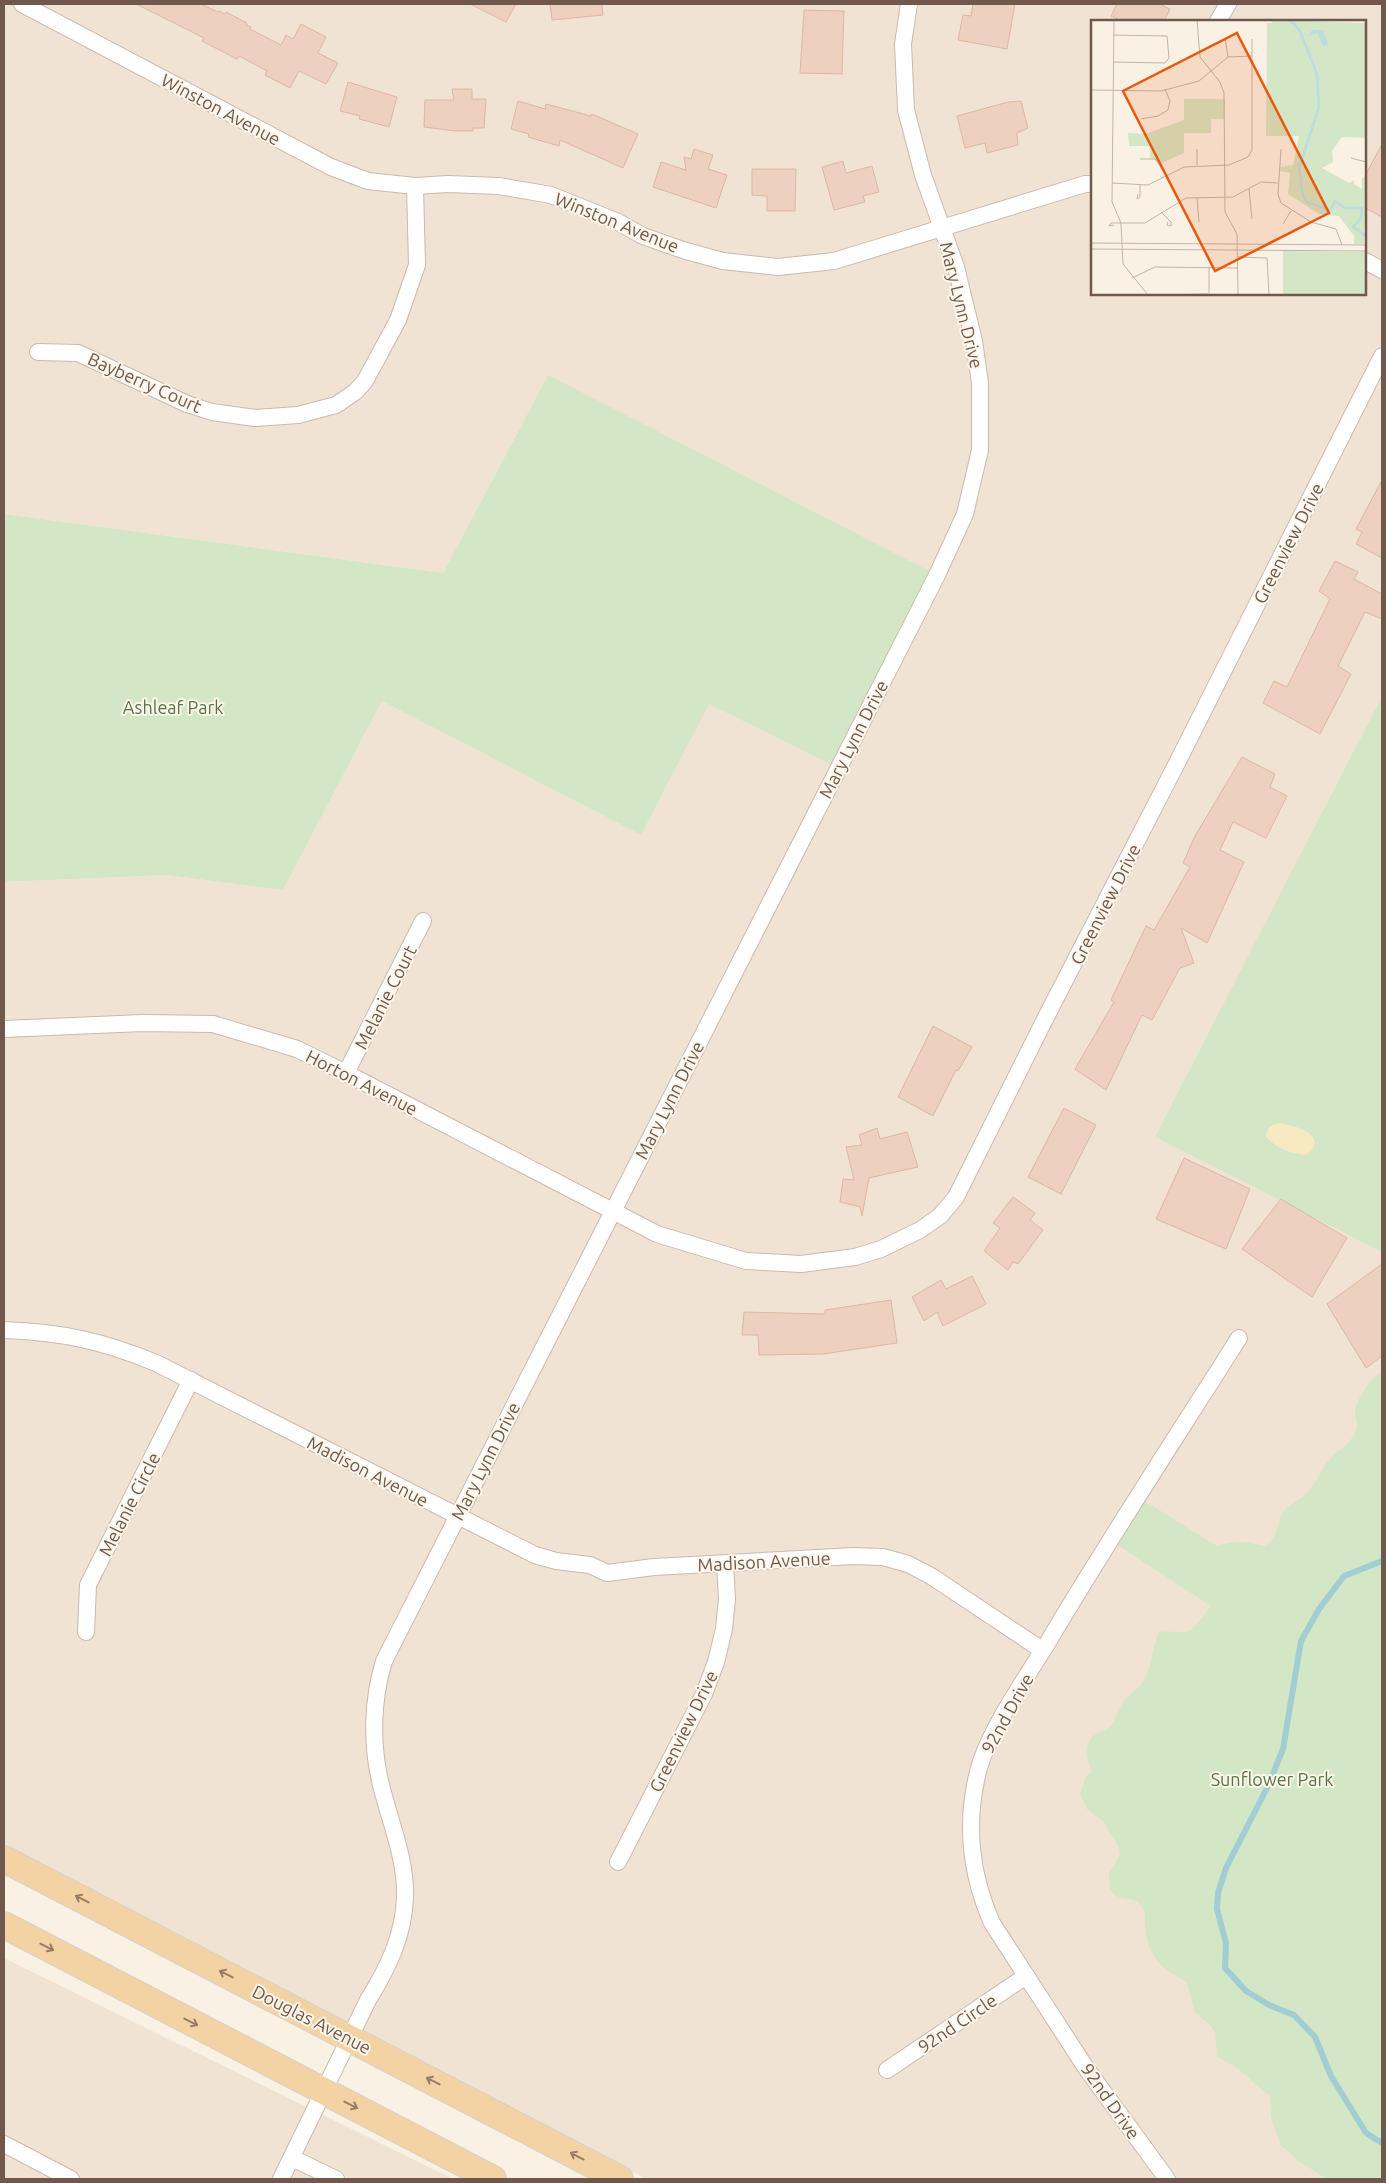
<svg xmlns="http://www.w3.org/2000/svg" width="1386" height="2183" font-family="Ubuntu,sans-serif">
  <rect width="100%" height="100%" fill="#faf1e5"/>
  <g fill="#f1e3d4" fill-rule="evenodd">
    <path d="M4 4H1382V696L1156 1137 1382 1252V1425L1240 1626 1382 2179H646L4 1845V882L166 875 283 890 382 701 641 835 709 703 548 375 443 573 4 514ZM1092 21H1365V294H1092Z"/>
    <path d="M4 1958 453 2179H4Z"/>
  </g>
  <g fill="#d3e6c5">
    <path d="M548 375 937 575 838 768 709 704 641 835 382 701 283 890 166 875 4 882V514L443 573Z"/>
    <path d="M1382 696V1252L1155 1137Z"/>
    <path d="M1382 1372V2179H1327L1297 2160 1280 2144 1271 2117 1270 2096C1258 2088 1249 2077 1237 2068 1231 2063 1223 2061 1217 2056L1215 2033 1212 2027 1194 2011 1187 1982C1153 1965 1144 1949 1145 1911L1136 1900 1121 1898 1115 1895 1110 1889 1109 1873 1120 1855 1119 1848 1104 1822 1087 1809 1080 1794 1086 1776 1092 1772C1087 1761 1083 1746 1093 1736 1098 1732 1106 1731 1110 1726 1116 1721 1118 1709 1123 1702 1128 1694 1138 1691 1144 1680 1152 1665 1152 1648 1159 1632 1168 1630 1175 1633 1184 1632 1195 1631 1204 1614 1211 1606L1110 1540 1138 1497 1217 1546C1234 1540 1247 1542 1264 1546 1280 1537 1276 1521 1284 1511 1290 1504 1299 1500 1306 1494 1316 1484 1321 1469 1330 1459 1339 1450 1351 1443 1356 1431 1359 1424 1355 1419 1355 1412 1355 1401 1372 1376 1382 1372Z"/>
  </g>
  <path fill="#f7eac2" d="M1280 1123C1292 1126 1314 1129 1315 1144L1311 1151 1306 1155C1292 1154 1274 1148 1266 1136 1268 1127 1271 1125 1280 1123Z"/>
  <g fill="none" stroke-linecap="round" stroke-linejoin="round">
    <path stroke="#a2cdd3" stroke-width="6" d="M1382 1561 1344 1576 1319 1609 1301 1641 1283 1749 1268 1786 1226 1868 1218 1893 1217 1909 1226 1943 1225 1968 1246 1991 1269 2005 1294 2015 1315 2037 1331 2076 1366 2133 1382 2143"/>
  </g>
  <g fill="#edd0bf" stroke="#deb7a1">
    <path d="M136 4H201L218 12 219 11 225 14 226 12 247 23 246 25 251 27 250 29 281 45 286 35 293 39 301 24 326 37 318 53 338 63 326 84 299 71 290 88 265 75 267 71 239 56 237 59 202 41 204 38Z"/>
    <path d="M470 4H516L506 22Z"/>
    <path d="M550 4H602L603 15 552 20Z"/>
    <path d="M973 4H1015L1007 49 958 40 963 15 971 16Z"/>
    <path d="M1117 4H1159L1170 9 1164 21H1122L1111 16Z"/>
    <path d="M804 10 844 11 842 74 800 73Z"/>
    <path d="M348 82 397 97 389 127 359 119 360 116 340 111Z"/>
    <path d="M452 89H472V99H486L484 128H473V131H455L424 127 425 100H454Z"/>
    <path d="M518 101 545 109 546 104 591 116 592 114 638 134 623 168 560 140 559 146 528 137 529 134 511 129Z"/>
    <path d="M1021 101 1028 128 1017 133 1018 145 987 153 985 143 965 148 957 116 1008 102Z"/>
    <path d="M1382 144V217L1365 208V176Z"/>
    <path d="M694 149 713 155 708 169 727 175 716 208 653 187 661 162 686 170 684 157 691 159Z"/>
    <path d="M843 161 846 173 872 166 879 192 863 196 865 202 834 210 822 167Z"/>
    <path d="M752 169H796L795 211H767V196L752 195Z"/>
    <path d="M1382 480V558L1356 544 1362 532 1356 529Z"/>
    <path d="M1335 561 1358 572 1354 579 1382 594V619L1365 612 1338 666 1351 674 1320 734 1263 703 1274 681 1287 687 1330 599 1319 591Z"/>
    <path d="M1242 757 1275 774 1270 787 1287 796 1266 838 1233 822 1220 850 1244 862 1207 943 1181 928 1194 963 1180 968 1152 1020 1142 1015 1106 1090 1075 1069 1114 1002 1111 1000 1146 926 1154 930 1190 867 1183 863 1195 836Z"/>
    <path d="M933 1026 972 1047 958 1071 956 1070 933 1116 898 1097Z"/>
    <path d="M1064 1108 1096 1125 1061 1194 1028 1177Z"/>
    <path d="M877 1128 880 1139 907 1132 918 1167 869 1178 862 1216 860 1207 840 1202 843 1179 854 1180 846 1147 862 1145 859 1135Z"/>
    <path d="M1184 1158 1250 1189 1226 1249 1156 1219Z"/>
    <path d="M1013 1197 1035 1213 1030 1220 1043 1230 1018 1264 1013 1262 1008 1270 984 1251 1000 1228 993 1223Z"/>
    <path d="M1281 1199 1347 1238 1312 1297 1242 1249Z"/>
    <path d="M1382 1264V1356L1366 1368 1327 1304Z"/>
    <path d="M972 1276 986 1304 943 1326 937 1312 924 1321 912 1297 941 1280 946 1289Z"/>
    <path d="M891 1300 897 1343 823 1354 759 1355 758 1335H742L744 1312 825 1314V1310Z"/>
  </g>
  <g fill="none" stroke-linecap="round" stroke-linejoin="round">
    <defs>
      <g id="minor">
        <path d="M22 4 331 167 368 181 415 186 448 184 499 186 551 195 618 222 643 236 686 251 723 261 778 267 834 261 1085 184H1092"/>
        <path d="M1218 21 1228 4"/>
        <path d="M1365 261 1382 270"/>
        <path d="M38 352 78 353 187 404 212 412 255 418 298 415 336 405 355 392 365 381 398 320 417 265 415 186"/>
        <path d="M4 1029 142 1023 213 1024 297 1049 346 1073 657 1234 746 1261 801 1264 855 1257 881 1249 920 1230 940 1216 956 1197 1043 1023 1178 761 1382 356"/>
        <path d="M346 1073 423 921"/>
        <path d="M4 1330C61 1332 103 1341 156 1363L535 1555 556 1561 590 1565 607 1573 654 1567 853 1556 883 1557 908 1564 931 1576 1042 1650"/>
        <path d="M86 1632 88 1585 191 1380"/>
        <path d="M618 1862 704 1694 716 1662 724 1629 727 1599 725 1563"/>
        <path d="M887 2070 1026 1976"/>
        <path d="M4 2144 71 2179"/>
        <path d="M292 2158 336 2179"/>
        <path d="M281 2179 368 2000C388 1968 404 1935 405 1897 406 1858 390 1822 381 1785 371 1745 372 1700 384 1661L937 575 965 514 980 450V383L974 341 956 267 923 175 906 110 903 44 909 4"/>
        <path d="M1167 2179 1086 2068 992 1923C970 1873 965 1820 979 1768 990 1729 1026 1678 1048 1642 1109 1539 1175 1439 1239 1338"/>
      </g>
      <g id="primary">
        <path d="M4 1859 620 2179"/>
        <path d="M4 1925 493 2179"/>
      </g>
    </defs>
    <use href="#minor" stroke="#cbb9ac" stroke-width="18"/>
    <use href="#primary" stroke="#d7d0cd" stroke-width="28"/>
    <use href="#minor" stroke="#fff" stroke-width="16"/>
    <use href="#primary" stroke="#f3d3a3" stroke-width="26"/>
  </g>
  <defs><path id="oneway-shaft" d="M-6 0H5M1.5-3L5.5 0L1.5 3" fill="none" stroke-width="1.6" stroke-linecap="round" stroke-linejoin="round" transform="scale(1.25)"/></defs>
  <g stroke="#987d66">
    <use href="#oneway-shaft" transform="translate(82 1899) rotate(-153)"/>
    <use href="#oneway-shaft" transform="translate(47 1947) rotate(27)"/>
    <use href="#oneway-shaft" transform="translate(226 1974) rotate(-153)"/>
    <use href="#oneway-shaft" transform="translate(191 2022) rotate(27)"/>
    <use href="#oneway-shaft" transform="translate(433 2081) rotate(-153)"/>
    <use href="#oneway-shaft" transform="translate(351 2105) rotate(27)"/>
    <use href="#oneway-shaft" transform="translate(577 2156) rotate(-152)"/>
  </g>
  <g text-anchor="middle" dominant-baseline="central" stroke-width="4" stroke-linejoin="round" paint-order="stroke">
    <g font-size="18" fill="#71584c" stroke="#fdf6eb">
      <text transform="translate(221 109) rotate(28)">Winston Avenue</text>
      <text transform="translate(617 222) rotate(22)">Winston Avenue</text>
      <text transform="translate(962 305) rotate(76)">Mary Lynn Drive</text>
      <text transform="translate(145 382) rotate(24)">Bayberry Court</text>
      <text transform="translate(1288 543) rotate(-63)">Greenview Drive</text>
      <text transform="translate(853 739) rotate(-63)">Mary Lynn Drive</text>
      <text transform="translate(1105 904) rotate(-63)">Greenview Drive</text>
      <text transform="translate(385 997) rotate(-63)">Melanie Court</text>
      <text transform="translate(362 1082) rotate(27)">Horton Avenue</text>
      <text transform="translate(669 1100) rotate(-63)">Mary Lynn Drive</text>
      <text transform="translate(485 1461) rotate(-63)">Mary Lynn Drive</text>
      <text transform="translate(368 1471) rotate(27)">Madison Avenue</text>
      <text transform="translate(129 1504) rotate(-63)">Melanie Circle</text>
      <text transform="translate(764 1561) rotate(-3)">Madison Avenue</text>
      <text transform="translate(1007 1713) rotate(-61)">92nd Drive</text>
      <text transform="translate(683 1731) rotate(-64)">Greenview Drive</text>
      <text transform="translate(312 2019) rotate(27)">Douglas Avenue</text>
      <text transform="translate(957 2023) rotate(-34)">92nd Circle</text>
      <text transform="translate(1111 2101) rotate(55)">92nd Drive</text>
    </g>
    <g font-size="18" fill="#557645" stroke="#fdf6eb">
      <text x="173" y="707">Ashleaf Park</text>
      <text x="1272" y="1779">Sunflower Park</text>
    </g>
  </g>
  <g transform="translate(1091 20)">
    <rect width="275" height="275" fill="#faf1e5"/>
    <path d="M180 0 275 3V118L251 117 241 131 242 142 231 148 258 163 263 160V164L271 169V158L275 157 273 224H263V216L248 196 228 194 197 174 199 153 188 151 189 147 202 145 208 116H175L176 3H181ZM93 79H134V99H120V113H93V133L69 144 59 137V126H38L37 113 54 114 93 100ZM192 231 275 232V275H192Z" fill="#d3e6c5"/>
    <path d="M221 10H232L237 25 232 26 227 13 217 16Z" fill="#bbdde2"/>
    <path fill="none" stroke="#bbdde2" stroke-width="2.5" d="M199 0 209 11 226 54 228 87 208 148 212 176 216 182 234 189H240L244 181 254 188H271L270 198 262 207 275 216"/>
    <path fill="none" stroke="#c3b4a8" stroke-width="1" d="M23 0 21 182 30 203 32 244 57 275M106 0 109 37 129 62 133 73 134 192 146 214 147 275M134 18 137 37M22 42 74 43 78 38 76 16 22 15M0 70 70 71 108 61 137 37 161 36M50 99 67 96 77 90 79 81 74 69M106 129V145M190 129 187 174 190 183 220 202 245 209 251 225M260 138 275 142M49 139H64L76 156M21 163 57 165 93 147 138 145 157 137 161 130V19M158 169 161 199M47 174 46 179 49 177V165M106 177 108 202M70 192 80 202V206L76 205 77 202M192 204 200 191M23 205 18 206 20 203H54L95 178 142 177 170 162 187 163M0 223 275 225M0 229 275 231M147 237 176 238 178 275M118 247V273M41 258 64 247 147 248M69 275 118 274"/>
    <path fill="#e8590c" fill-opacity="0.15" stroke="#e8590c" stroke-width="2.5" d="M146 13 238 193 124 251 32 71Z"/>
    <rect width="275" height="275" fill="none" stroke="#71584c" stroke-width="2.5"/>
  </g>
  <rect width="1386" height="2183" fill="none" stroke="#71584c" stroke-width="10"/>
</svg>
